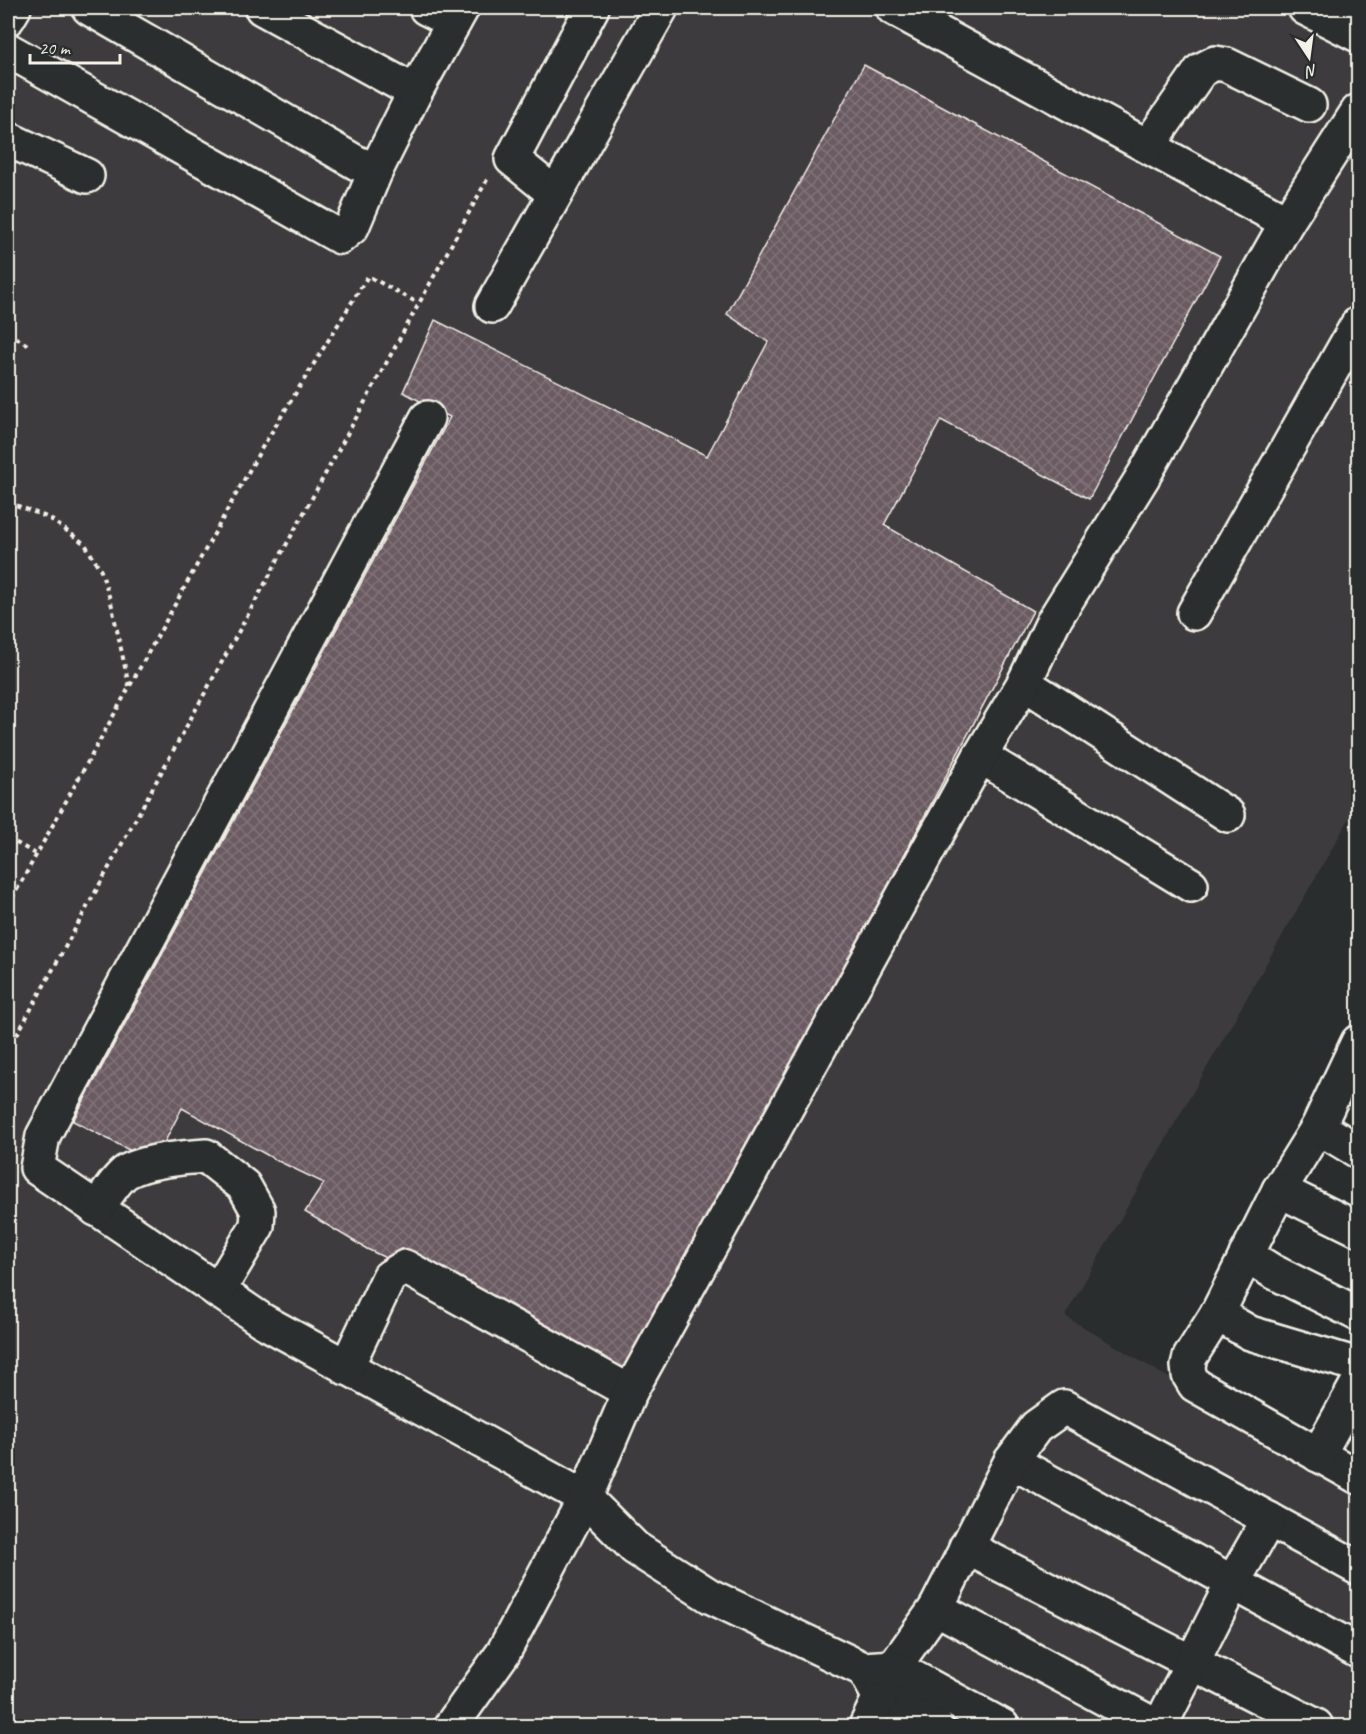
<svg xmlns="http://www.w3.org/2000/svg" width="1366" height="1734" font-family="Caveat,sans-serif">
  <defs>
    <pattern id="building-cross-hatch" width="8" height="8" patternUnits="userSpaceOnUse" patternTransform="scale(1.5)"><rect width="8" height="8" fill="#6b5a62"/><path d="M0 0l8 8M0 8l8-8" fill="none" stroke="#817278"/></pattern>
  </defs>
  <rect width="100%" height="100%" fill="#2a2d2e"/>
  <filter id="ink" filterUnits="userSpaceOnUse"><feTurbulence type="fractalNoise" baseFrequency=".0167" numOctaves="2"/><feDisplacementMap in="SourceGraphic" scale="12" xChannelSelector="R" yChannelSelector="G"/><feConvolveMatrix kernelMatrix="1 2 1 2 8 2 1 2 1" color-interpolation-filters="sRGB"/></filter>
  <g filter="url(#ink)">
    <path fill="#3e3a3e" d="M8 8H1358V803L1065 1316 1358 1491V1726H8Z"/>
    <path fill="url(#building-cross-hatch)" stroke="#f4f1e8" stroke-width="1.5" d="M864 65 1220 256 1089 499 941 420 884 525 1033 611 630 1374 367 1249 305 1212 324 1183 276 1160 182 1108 154 1163 73 1121 450 417 403 392 435 320 707 456 768 342 727 314Z"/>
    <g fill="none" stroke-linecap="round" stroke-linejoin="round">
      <defs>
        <g id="minor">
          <path d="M89 8 357 163 376 170 415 92 462 8"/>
          <path d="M262 8 415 92"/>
          <path d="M426 8 454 22"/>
          <path d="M893 8 1287 222"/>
          <path d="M1305 8 1358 35"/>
          <path d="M8 18 14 8"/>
          <path d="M8 50 340 237 352 227 376 170"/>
          <path d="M8 139 87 176"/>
          <path d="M1148 146 1201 70 1215 63 1227 65 1309 105"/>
          <path d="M555 194 512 159 592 8"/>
          <path d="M492 306 661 8"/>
          <path d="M427 418 43 1136 37 1168 263 1321 585 1498 503 1653 451 1726"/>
          <path d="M1194 613 1358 324"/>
          <path d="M1024 683 1228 815"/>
          <path d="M980 756 1191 885"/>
          <path d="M1358 1042 1318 1127 1279 1190 1217 1314 1190 1357 1188 1366 1189 1375 1195 1385 1358 1477"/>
          <path d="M1318 1127 1358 1151"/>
          <path d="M1279 1190 1358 1229"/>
          <path d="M96 1209C104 1199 117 1178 126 1172 145 1161 184 1157 206 1156L244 1186 258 1211 257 1226 218 1291"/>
          <path d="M1246 1255 1272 1271 1358 1314"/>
          <path d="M1217 1314 1250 1333 1358 1365"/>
          <path d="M346 1368 389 1277 405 1267 630 1392"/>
          <path d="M1318 1455 1358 1383"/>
          <path d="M1011 1461 1358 1651"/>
          <path d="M966 1547 1316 1726"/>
          <path d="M936 1608 1156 1726"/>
          <path d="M869 1678 879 1696 936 1726"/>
          <path d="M866 1726 894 1667 936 1608 1011 1461 1036 1427 1064 1407 1358 1568"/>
          <path d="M1002 1726 894 1667 863 1669 710 1596 635 1548 585 1498 630 1392 980 756 1024 683 1053 622 1144 475 1287 222 1358 111"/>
          <path d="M1160 1726 1233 1582 1269 1519"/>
        </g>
      </defs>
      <use href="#minor" stroke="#f4f1e8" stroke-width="38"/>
      <g stroke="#f4f1e8" stroke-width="4" stroke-dasharray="4.5 4.5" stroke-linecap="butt">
        <path d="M8 333 31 347"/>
        <path d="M8 502 49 518 85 544 101 571 111 602 129 686"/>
        <path d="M8 838 36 854"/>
        <path d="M8 906 260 451 368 276 418 303"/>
        <path d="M8 1051 488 178"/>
      </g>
      <use href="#minor" stroke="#2a2d2e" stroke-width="33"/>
    </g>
  </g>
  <rect width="1366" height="1734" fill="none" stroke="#2a2d2e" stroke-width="30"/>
  <rect x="15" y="15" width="1336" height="1704" fill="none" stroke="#f4f1e8" stroke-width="2" filter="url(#ink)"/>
  <g transform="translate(1309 57) rotate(167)" stroke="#2a2d2e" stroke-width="4.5" paint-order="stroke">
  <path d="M0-4.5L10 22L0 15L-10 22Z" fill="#f4f1e8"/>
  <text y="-9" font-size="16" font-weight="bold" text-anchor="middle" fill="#f4f1e8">N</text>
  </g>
  <path d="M30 54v9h90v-9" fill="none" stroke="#f4f1e8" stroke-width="3"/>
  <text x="39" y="54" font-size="18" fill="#f4f1e8" stroke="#2a2d2e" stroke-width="4.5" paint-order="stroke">20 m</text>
</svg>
